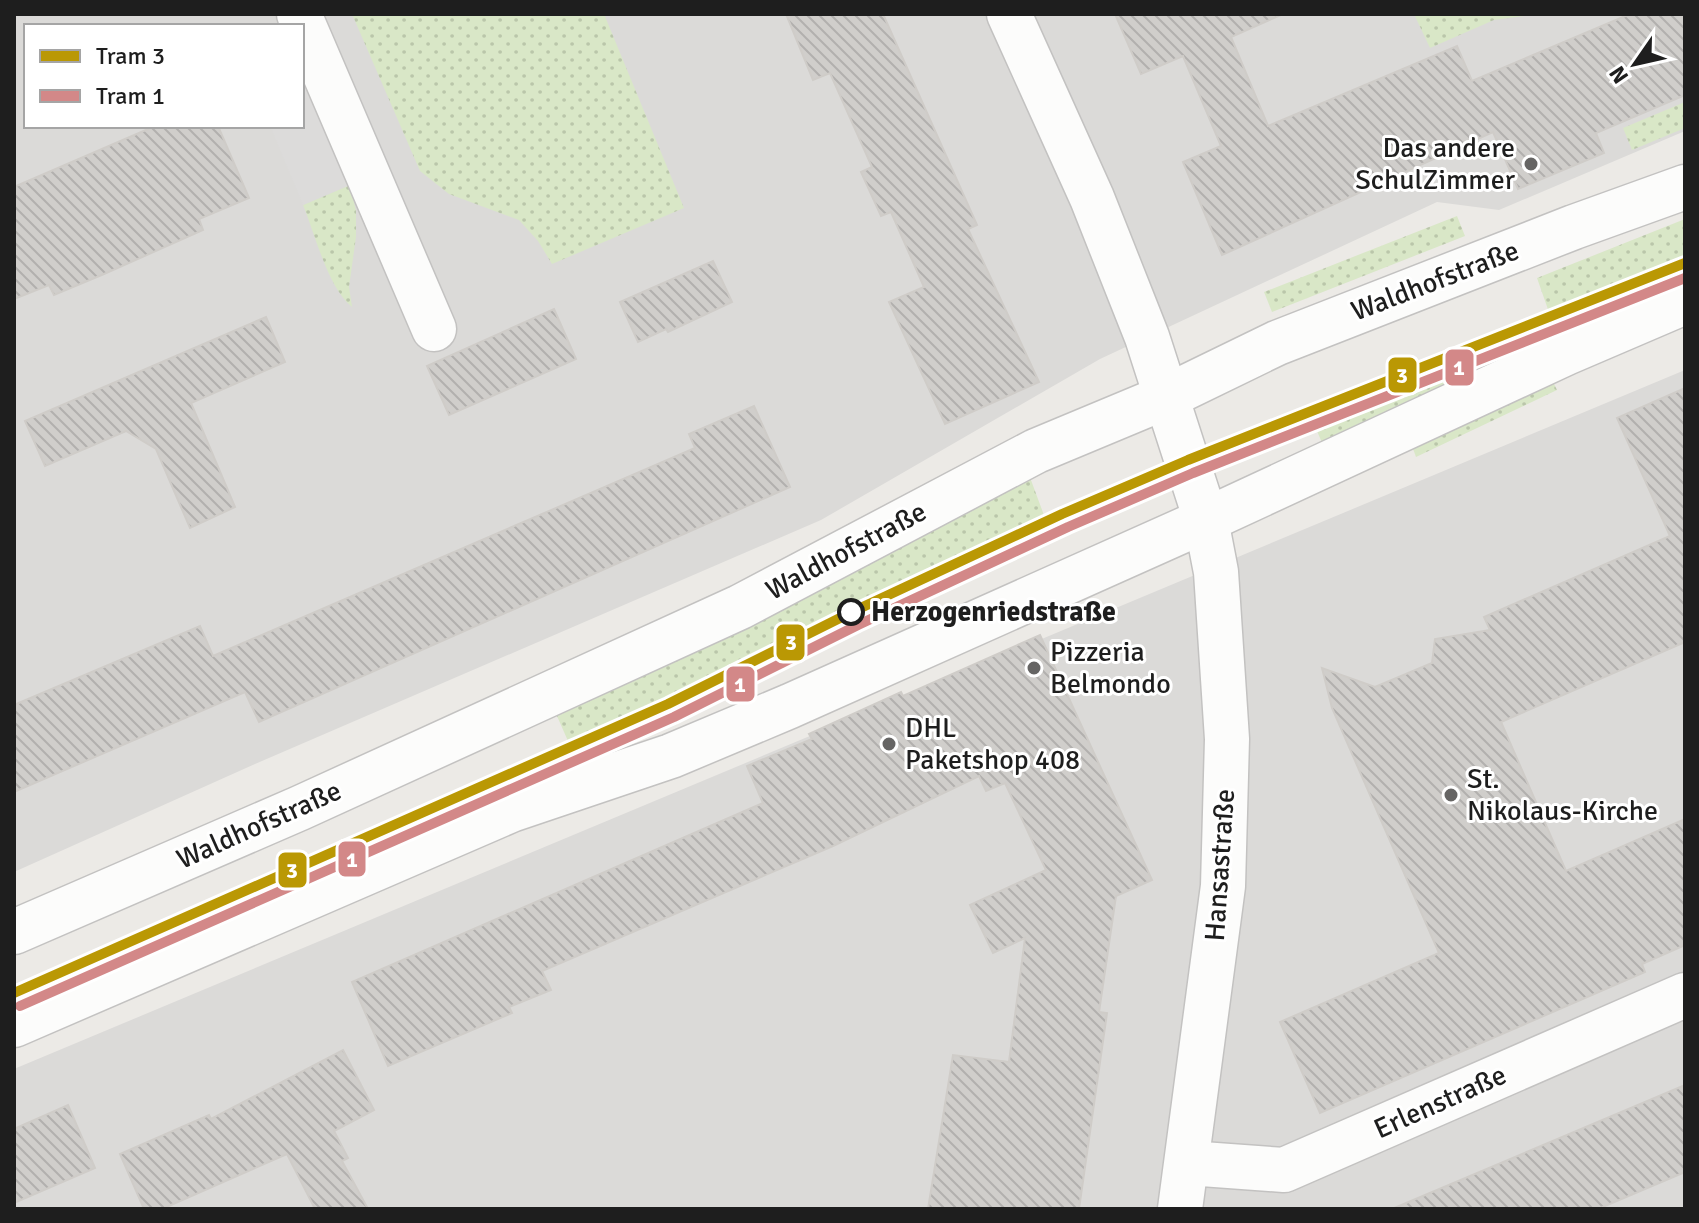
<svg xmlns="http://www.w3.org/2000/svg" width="1699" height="1223" font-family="Signika,sans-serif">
  <defs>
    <pattern id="grass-dots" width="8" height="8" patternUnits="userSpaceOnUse" patternTransform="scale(2)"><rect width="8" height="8" fill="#d9e7c7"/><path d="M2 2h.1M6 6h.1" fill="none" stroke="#bac6aa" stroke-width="1.8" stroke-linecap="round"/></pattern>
    <pattern id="building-back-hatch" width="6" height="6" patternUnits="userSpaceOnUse" patternTransform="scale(2)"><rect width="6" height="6" fill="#d0cecb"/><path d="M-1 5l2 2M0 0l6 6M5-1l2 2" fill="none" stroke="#b2b0ae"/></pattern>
  </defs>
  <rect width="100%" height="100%" fill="#eceae6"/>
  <g fill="#dbdad8" fill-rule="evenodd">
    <path d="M14 14H1685V131L1499 210 1437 202 1100 359 821 520 255 764 14 872ZM26 26H302V126H26Z"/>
    <path d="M1685 370V1209H14V1069Z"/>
  </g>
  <g fill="url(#grass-dots)">
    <path d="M352 14H604L684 208 552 264 538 241 519 220 449 194 420 171Z"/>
    <path d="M1414 14H1540L1494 20 1430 48Z"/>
    <path d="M1685 102V128L1632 150 1623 128Z"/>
    <path d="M350 185 356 211V237L349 287 352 307C328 288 315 234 303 205Z"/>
    <path d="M1457 216 1465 236 1272 312 1264 292Z"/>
    <path d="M1685 219V281L1323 445 1311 417 1551 318 1537 278Z"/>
    <path d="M1549 374 1557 390 1416 457 1411 443Z"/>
    <path d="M1028 472 1048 526 666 718 575 757 557 716 722 637Z"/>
  </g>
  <path fill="#dcdbda" d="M302 75 350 185 303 205 270 126H302Z"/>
  <g fill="url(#building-back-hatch)" stroke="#cfccc8" stroke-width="2">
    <path d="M786 14H883L977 225 968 229 1039 382 945 424 889 302 924 287 891 212 881 216 861 172 872 167 830 73 813 80Z"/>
    <path d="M1115 14H1283L1231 37 1268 126 1457 46 1472 81 1630 14H1685V95L1596 133 1604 153 1518 189 1493 132 1222 255 1183 162 1221 146 1183 56 1141 74Z"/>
    <path d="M155 126H218L249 198 199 219 203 230 104 274 54 295 49 285 14 299V187Z"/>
    <path d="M713 261 732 302 668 332 666 329 638 342 620 302Z"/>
    <path d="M554 309 576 359 449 415 427 366Z"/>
    <path d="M266 317 285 362 191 403 235 507 190 528 156 449 126 431 45 466 25 421Z"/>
    <path d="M1685 388V642L1501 722 1566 871 1685 819V945L1642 964 1645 972 1320 1113 1280 1022 1439 953 1332 708 1322 668 1375 687 1432 663 1435 639 1490 630 1484 617 1670 536 1617 418Z"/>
    <path d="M754 406 790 487 259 722 245 692 14 792V705L200 626 213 656 695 448 689 434Z"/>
    <path d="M1040 635 1152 880 1116 896 1099 1012 1107 1013 1079 1209H928L953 1055 1009 1062 1025 938 993 953 970 905 1046 870 1005 783 986 791 979 776 833 846 542 971 551 990 509 1007 512 1013 388 1066 352 982 763 803 747 766 812 739 809 734 901 692 903 696Z"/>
    <path d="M343 1050 374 1110 334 1131 348 1158 342 1161 368 1209H315L287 1154 162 1209H144L120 1154 209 1115 211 1119Z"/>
    <path d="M1685 1085V1172L1598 1209H1392Z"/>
    <path d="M68 1105 95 1168 14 1203V1129Z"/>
  </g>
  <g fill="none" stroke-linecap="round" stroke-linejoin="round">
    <defs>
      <g id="minor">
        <path d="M299 14 434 329"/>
        <path d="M1009 14 1092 198 1147 337 1206 520 1216 572 1227 739 1223 886 1180 1209"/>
        <path d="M14 932 300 808 740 607 1036 451 1168 396 1277 343 1574 227 1685 187"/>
        <path d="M14 1025 511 810 671 756 790 706 1206 520 1566 353 1685 302"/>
        <path d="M1188 1163 1284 1170 1685 995"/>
      </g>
    </defs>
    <use href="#minor" stroke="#c3c2c1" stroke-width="47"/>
    <use href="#minor" stroke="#fcfcfb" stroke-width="44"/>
    <defs>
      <path id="tram-1" d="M14 993 668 704 852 612 1062 514 1188 460 1685 263"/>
      <path id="tram-2" d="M20 1006 674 717 858 625 1068 527 1193 473 1685 278"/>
    </defs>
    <use href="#tram-1" stroke="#fff" stroke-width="16"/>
    <use href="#tram-2" stroke="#fff" stroke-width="16"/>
    <use href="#tram-1" stroke="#ba9804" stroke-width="10"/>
    <use href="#tram-2" stroke="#d38888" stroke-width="10"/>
  </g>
  <g fill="#666564" stroke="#fff" stroke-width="3">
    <circle cx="1531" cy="164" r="8"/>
    <circle cx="1034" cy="668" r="8"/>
    <circle cx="889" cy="744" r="8"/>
    <circle cx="1451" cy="795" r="8"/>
  </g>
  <circle fill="#fff" stroke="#1e1e1e" stroke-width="4" cx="851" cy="612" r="12"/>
  <g text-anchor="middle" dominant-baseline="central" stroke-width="6" stroke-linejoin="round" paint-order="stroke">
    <g font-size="28" fill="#1e1e1e" stroke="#fff" text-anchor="start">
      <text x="1515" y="148" text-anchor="end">Das andere<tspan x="1515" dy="32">SchulZimmer</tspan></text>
      <text x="1050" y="652">Pizzeria<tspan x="1050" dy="32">Belmondo</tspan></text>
      <text x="905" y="728">DHL<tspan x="905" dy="32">Paketshop 408</tspan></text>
      <text x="1467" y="779">St.<tspan x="1467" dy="32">Nikolaus-Kirche</tspan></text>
    </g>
    <g font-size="28" fill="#1e1e1e" stroke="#fff">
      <text transform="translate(1435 281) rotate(-21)">Waldhofstraße</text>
      <text transform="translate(846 551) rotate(-28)">Waldhofstraße</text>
      <text transform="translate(259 825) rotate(-24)">Waldhofstraße</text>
      <text transform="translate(1220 865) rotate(-86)">Hansastraße</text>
      <text transform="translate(1440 1102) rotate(-24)">Erlenstraße</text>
    </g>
    <g font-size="28" font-weight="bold" fill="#1e1e1e" stroke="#fff" text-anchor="start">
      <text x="871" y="612">Herzogenriedstraße</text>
    </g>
  </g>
  <g stroke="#fff" stroke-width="3">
    <rect x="1444" y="348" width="31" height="39" rx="8" fill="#d38888"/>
    <rect x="1387" y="356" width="31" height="38" rx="8" fill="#ba9804"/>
    <rect x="775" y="623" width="31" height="39" rx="8" fill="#ba9804"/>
    <rect x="725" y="665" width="31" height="38" rx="8" fill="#d38888"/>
    <rect x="337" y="840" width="30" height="38" rx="8" fill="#d38888"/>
    <rect x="277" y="851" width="31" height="38" rx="8" fill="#ba9804"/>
  </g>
  <g font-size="22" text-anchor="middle" font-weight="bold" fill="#fff">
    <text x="1459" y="375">1</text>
    <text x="1402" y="383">3</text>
    <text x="791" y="650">3</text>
    <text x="740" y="692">1</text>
    <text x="352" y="867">1</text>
    <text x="292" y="878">3</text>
  </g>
  <rect width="1699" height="1223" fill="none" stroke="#1e1e1e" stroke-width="32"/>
  <rect x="24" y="24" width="280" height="104" fill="#ffffff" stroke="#a5a5a5" stroke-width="2"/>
  <rect x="40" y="50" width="40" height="12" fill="#ba9804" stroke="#a5a5a5" stroke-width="2"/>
  <text x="96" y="64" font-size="24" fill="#1e1e1e">Tram 3</text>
  <rect x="40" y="90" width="40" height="12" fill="#d38888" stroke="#a5a5a5" stroke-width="2"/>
  <text x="96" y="104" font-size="24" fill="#1e1e1e">Tram 1</text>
  <g transform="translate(1635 64) rotate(236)" stroke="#ffffff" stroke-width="6" paint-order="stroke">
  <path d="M0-6L14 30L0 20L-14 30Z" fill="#1e1e1e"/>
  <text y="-12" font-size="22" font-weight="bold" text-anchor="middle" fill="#1e1e1e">N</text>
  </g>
</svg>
